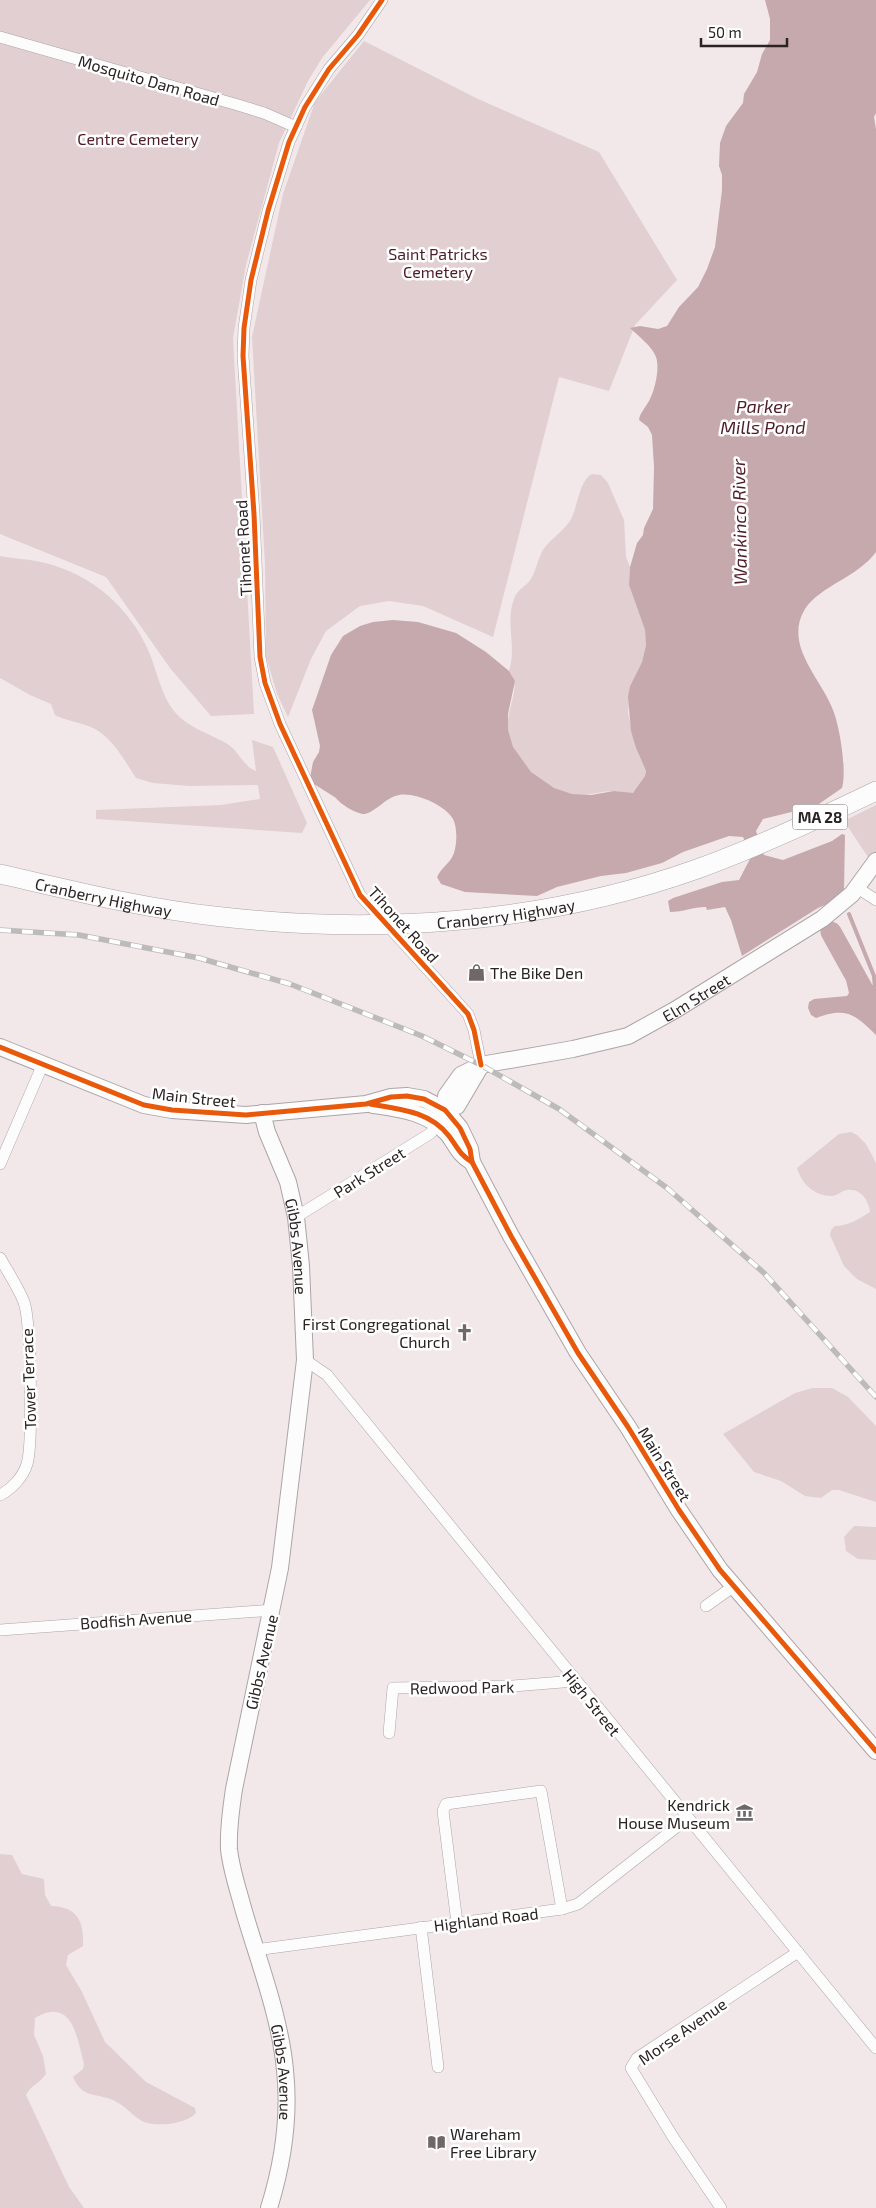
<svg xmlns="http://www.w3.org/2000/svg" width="876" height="2208" font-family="'Exo 2',sans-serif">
  <rect width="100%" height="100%" fill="#f2e8ea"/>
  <g fill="#e1cfd1">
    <path d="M0 0H370L322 58 308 81 279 143 246 265 233 338 254 714 211 716 170 668 106 577 0 534Z"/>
    <path d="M364 41 478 99 599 152 677 280 635 325 609 391 559 377 493 637 423 606 389 601 360 606 326 631 311 659 288 717 277 694 266 656 265 564 252 337 283 194 315 102Z"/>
    <path d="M592 474 601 475 608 483 624 520 626 557 630 567 629 585 645 630 646 645 642 662 630 686 628 713 636 748 646 771 645 776 633 794C626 794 620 791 614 791 599 791 587 797 572 794 542 789 512 761 508 730 506 715 517 692 514 681 514 678 510 673 509 671 517 647 505 622 514 599 517 589 527 586 531 579 537 569 538 556 545 547 553 537 565 530 571 519 578 506 579 481 592 474Z"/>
    <path d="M0 556C15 559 31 559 45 563 91 574 130 607 149 652 157 671 161 695 174 711 189 729 210 733 229 745 239 752 244 767 256 771L252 740 273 747 307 823 302 833 96 819V810L221 805 260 799 258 785 189 786 153 783 136 778C124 760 113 738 93 728 82 723 70 721 59 717L55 715 51 704 30 695 0 678Z"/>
    <path d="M876 805V869L844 821Z"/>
    <path d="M851 1132 857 1135 866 1144 876 1163V1289L857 1279 844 1266 830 1235 831 1230 835 1226C848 1226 859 1219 870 1212 869 1200 860 1188 847 1190 841 1191 837 1196 832 1196 814 1196 802 1184 797 1168L839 1134Z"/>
    <path d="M813 1388H832L848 1397 876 1426V1502L839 1490H832L821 1498 805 1496 781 1481 754 1472 723 1434 795 1393Z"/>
    <path d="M854 1526 876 1527V1560L858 1559 846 1551 844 1537Z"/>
    <path d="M0 1854 12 1855 22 1874 44 1879 45 1895 51 1906C77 1907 84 1920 83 1946L68 1955 66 1965 82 1992 105 2042 146 2082 195 2108 196 2113C186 2124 158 2127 144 2122 133 2117 126 2106 115 2101 97 2092 83 2100 73 2077L83 2069 84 2064C77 2038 73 1996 35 2018L34 2035 43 2056 46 2074C40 2083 31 2085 26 2095L69 2187 84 2208H0Z"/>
  </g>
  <g fill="#c6a9ad">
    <path d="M765 0H876V113L874 117 876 129V552C858 577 820 586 805 609 783 645 821 678 833 710 840 727 847 771 842 788L816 806 763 819 756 831 764 855 783 860 832 841 842 834 845 835 844 890 836 900 818 908 742 956 731 920 725 907 707 910 706 907C693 907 683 912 670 912L668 901 673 898 722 882 739 880 751 857 743 837 729 836 683 852 662 863 626 873 601 876 557 887 537 896 465 892 441 884 437 877C442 866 453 862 455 849 457 840 457 827 453 819 445 805 415 792 399 795 386 797 377 811 365 814 358 815 340 804 336 798L314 784 310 778 313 762 319 752 320 746 312 710 331 655 343 636 360 626 373 622 393 620 418 622 456 633 486 652 509 671 515 681 508 714V730L513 747 531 772 554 788 572 794 591 795 614 791 633 793 645 776 646 771 636 748 631 731 628 697 630 686 642 662 646 645 645 630 629 585 630 567 637 543 643 535 644 528 653 509 654 467 652 435 648 427 639 420C640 412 647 406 650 399 655 389 660 368 656 357 652 346 638 336 630 328L640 326 658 329 667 326 679 307 698 287 707 269 715 247 722 190V175L719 166 720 143 726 126 743 103 744 94 757 72 762 54 770 40V19Z"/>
    <path d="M849 976 853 977 864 990 872 985 876 986V1035C855 1014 846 1007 816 1018L811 1015 808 1008 809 1002 814 999 847 996 849 993 846 980Z"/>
  </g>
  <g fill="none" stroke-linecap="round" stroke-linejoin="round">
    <path stroke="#c6a9ad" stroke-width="4" d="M849 914 874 976 875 989"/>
    <path stroke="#c6a9ad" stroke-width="21" d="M831 932 876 1013"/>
    <defs>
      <g id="street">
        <path d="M382 0 358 35 329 69 305 107 289 142 268 211 251 280 244 328 243 356 254 514 260 657 265 683 280 724 360 895 468 1014 474 1030 481 1065"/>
        <path d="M0 37 238 105 264 113 296 127"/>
        <path d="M856 887 876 900"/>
        <path d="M0 1164 43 1064"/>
        <path d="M296 1217 431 1133 437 1123"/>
        <path d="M0 1258C8 1272 18 1287 24 1302 31 1322 33 1444 27 1464 23 1477 12 1489 0 1495"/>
        <path d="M305 1360 327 1375 876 2048"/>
        <path d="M706 1606 734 1586"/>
        <path d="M0 1630 273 1610"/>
        <path d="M389 1733 393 1688 513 1686 575 1681"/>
        <path d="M457 1923 443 1811 446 1804 541 1791 562 1909"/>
        <path d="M421 1927 438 2067"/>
        <path d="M255 1950 562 1909 578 1904 688 1818"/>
        <path d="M721 2208 673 2137 631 2068 637 2058 798 1952"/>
      </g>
      <g id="secondary">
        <path d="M0 1047 144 1105 172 1110 246 1115 366 1104 391 1097 407 1096 424 1099 445 1110 460 1128 470 1149 472 1162 511 1236 578 1353 628 1427 679 1510 720 1570 876 1751"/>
        <path d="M373 1105C401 1109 427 1112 447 1133 457 1145 458 1154 472 1162"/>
        <path d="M447 1106H457L480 1067"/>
        <path id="s1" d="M262 1113 267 1132 288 1182 296 1217 301 1266 305 1360 280 1568 234 1789C231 1809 228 1829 229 1849 231 1869 238 1889 243 1908 258 1960 280 2016 285 2070 290 2117 283 2163 269 2208"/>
        <path id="s2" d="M437 1123 447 1106 446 1096 461 1075 481 1065 573 1049 628 1036 675 1010 822 919 852 894 876 861"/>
      </g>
      <g id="primary">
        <path id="s3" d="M0 874C71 890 141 908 214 916 375 935 543 924 697 869 758 847 818 819 876 791"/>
      </g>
    </defs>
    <use href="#street" stroke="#aca4a6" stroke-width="12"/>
    <use href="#secondary" stroke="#aca4a6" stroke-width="18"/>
    <use href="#primary" stroke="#aca4a6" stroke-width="20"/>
    <use href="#street" stroke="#fdfcfc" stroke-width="11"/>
    <use href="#secondary" stroke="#fdfcfc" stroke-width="16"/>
    <use href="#primary" stroke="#fdfcfc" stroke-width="19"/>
    <defs>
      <path id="rail" d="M0 930 79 935 199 958 290 984 422 1036 481 1065 559 1109 667 1188 764 1273 876 1397"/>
    </defs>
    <use href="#rail" stroke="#bdbabb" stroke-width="5.5"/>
    <use href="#rail" stroke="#fff" stroke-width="4" stroke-dasharray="11" stroke-linecap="butt"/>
    <defs>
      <g id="cycleway">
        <path d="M382 0 358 35 329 69 305 107 289 142 268 211 251 280 244 328 243 356 254 514 260 657 265 683 280 724 360 895 468 1014 474 1030 481 1065"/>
        <path d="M0 1047 144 1105 172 1110 246 1115 366 1104 391 1097 407 1096 424 1099 445 1110 460 1128 470 1149 472 1162 511 1236 578 1353 628 1427 679 1510 720 1570 876 1751"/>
        <path d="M370 1104C399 1109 430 1111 449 1136 458 1148 459 1154 472 1162"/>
      </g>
    </defs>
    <use href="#cycleway" stroke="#fff" stroke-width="8"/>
    <use href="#cycleway" stroke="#e8590c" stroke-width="5"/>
  </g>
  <defs>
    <symbol id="shop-bare" viewBox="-9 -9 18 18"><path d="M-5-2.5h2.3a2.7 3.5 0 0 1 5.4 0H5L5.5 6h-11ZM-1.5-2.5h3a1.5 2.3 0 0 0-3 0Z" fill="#706769" stroke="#fff" stroke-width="2.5" paint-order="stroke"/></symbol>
    <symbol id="church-bare" viewBox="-9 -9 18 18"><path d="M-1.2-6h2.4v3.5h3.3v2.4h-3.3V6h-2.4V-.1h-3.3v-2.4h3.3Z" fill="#706769" stroke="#fff" stroke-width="2.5" paint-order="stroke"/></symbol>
    <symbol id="museum-bare" viewBox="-9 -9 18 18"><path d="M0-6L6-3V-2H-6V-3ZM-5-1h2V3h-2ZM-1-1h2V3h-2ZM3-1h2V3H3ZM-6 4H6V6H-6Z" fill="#706769" stroke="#fff" stroke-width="2.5" paint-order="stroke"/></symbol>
    <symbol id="library-bare" viewBox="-9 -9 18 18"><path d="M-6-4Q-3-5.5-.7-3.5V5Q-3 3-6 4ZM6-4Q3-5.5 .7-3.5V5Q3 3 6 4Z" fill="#706769" stroke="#fff" stroke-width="2.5" paint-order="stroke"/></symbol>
  </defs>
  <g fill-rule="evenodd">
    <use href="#shop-bare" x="464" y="960" width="25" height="25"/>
    <use href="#church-bare" x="452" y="1320" width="25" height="25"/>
    <use href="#museum-bare" x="732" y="1800" width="25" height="25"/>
    <use href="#library-bare" x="424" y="2130" width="25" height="25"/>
  </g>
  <g text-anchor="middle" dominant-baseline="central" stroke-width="5" stroke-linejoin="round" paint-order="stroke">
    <rect fill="#fff" stroke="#6a6465" stroke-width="1" x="792.5" y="804.5" width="55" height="25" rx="4"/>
    <g font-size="15" font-weight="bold" fill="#2a2223">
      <text x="820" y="817">MA 28</text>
    </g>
    <g font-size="16" fill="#2a2223" stroke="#fff">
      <text transform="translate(149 80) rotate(16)">Mosquito Dam Road</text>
      <text transform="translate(243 548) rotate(-93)">Tihonet Road</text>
      <text stroke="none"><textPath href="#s3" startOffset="106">Cranberry Highway</textPath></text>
      <text stroke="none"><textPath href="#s3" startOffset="511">Cranberry Highway</textPath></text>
      <text transform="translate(404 924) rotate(48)">Tihonet Road</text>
      <text stroke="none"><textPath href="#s2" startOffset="306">Elm Street</textPath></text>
      <text transform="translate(194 1097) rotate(6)">Main Street</text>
      <text transform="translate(369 1172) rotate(-32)">Park Street</text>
      <text stroke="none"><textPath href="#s1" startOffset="139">Gibbs Avenue</textPath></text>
      <text transform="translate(28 1379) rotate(-92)">Tower Terrace</text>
      <text transform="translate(665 1464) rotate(58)">Main Street</text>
      <text transform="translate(136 1619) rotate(-4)">Bodfish Avenue</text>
      <text transform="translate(261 1662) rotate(-77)">Gibbs Avenue</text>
      <text transform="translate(462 1687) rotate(-1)">Redwood Park</text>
      <text transform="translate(592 1702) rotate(51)">High Street</text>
      <text transform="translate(486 1919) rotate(-7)">Highland Road</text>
      <text transform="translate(682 2031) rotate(-35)">Morse Avenue</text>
      <text stroke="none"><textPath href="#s1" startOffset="979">Gibbs Avenue</textPath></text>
    </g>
    <g font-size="16" fill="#4f1c28" stroke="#fff">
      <text x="138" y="138">Centre Cemetery</text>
      <text x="438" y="253">Saint Patricks<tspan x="438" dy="18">Cemetery</tspan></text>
    </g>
    <g font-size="16" fill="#2a2223" stroke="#fff" text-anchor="start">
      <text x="490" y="972">The Bike Den</text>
      <text x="450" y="1323" text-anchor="end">First Congregational<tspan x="450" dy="18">Church</tspan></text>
      <text x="730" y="1804" text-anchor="end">Kendrick<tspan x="730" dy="18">House Museum</tspan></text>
      <text x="450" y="2133">Wareham<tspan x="450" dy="18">Free Library</tspan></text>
    </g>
    <g font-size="18" font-style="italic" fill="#4f1d29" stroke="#fff">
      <text x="763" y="406">Parker<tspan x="763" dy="21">Mills Pond</tspan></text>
      <text transform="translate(739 522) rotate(-91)">Wankinco River</text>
    </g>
  </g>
  <path d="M701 38v8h86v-8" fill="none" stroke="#2a2223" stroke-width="2.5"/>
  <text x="708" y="38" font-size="15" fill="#2a2223" stroke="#ffffff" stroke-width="4" paint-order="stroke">50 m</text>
</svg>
